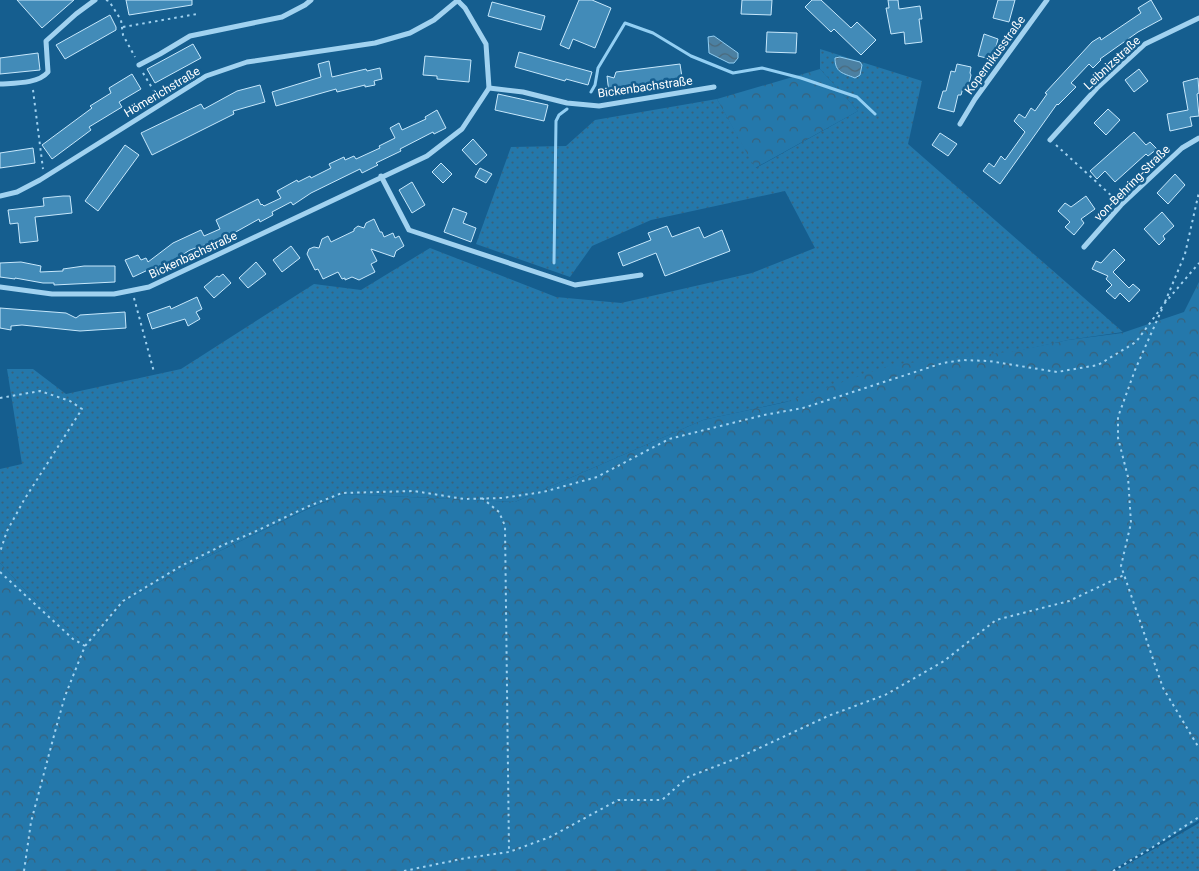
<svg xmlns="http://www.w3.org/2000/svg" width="1199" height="871" font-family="Roboto,sans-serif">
  <defs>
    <pattern id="grass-dots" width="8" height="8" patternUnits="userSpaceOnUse" patternTransform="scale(1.25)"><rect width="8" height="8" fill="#2478ab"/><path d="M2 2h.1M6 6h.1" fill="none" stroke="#38627c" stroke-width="1.8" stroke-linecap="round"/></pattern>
    <pattern id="forest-crowns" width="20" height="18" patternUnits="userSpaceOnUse" patternTransform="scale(1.25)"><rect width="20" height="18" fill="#2478ab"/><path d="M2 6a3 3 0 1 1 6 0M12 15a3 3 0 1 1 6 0" fill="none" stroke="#38627c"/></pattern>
    <pattern id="water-waves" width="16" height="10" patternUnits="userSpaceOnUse" patternTransform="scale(1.25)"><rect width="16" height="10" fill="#4b80a2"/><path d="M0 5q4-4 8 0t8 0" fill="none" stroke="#4b697b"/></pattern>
  </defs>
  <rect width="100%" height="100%" fill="#155e8f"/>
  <g fill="url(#grass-dots)">
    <path d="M820 49 922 81 908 144 1123 332 1068 340 703 420 515 502 345 494 307 509 182 569 124 602 88 647 25 590 0 563V469L22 464 7 369H33L66 394 181 369 314 284 361 290 430 248 556 297 621 303 752 273 815 248 785 191 651 220 592 246 570 277 476 244 511 147 566 146 595 120 717 99 756 168 858 111 820 69Z"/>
    <path d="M1199 823V871H1116Z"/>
  </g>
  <g fill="url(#forest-crowns)">
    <path d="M820 69 858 111 755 168 717 99Z"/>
    <path d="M1199 282V820L1110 871H0V563L25 590 88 647 124 602 182 569 308 509 345 494 515 502 703 420 786 402 891 365 1016 351 1068 340 1122 333 1184 312Z"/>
  </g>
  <g fill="url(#water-waves)" stroke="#93cff3">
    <path d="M714 36 738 53V58L734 63H729L709 53 708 37Z"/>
    <path d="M840 57 860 62 862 65 860 75 855 78C843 73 835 73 835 58Z"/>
  </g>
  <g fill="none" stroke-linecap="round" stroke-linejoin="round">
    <g stroke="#93cff3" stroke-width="3">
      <path d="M591 92 595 85 598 68 625 23 653 33 691 56 733 73 762 68 801 78 857 97 875 114"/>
      <path d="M554 263 556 121 559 115 567 109"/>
    </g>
  </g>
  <g fill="#428bb8" stroke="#c7e8fc">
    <path d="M17 0H74L42 28Z"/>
    <path d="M126 0H192V5L129 15Z"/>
    <path d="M579 0H592L611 8 595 48 573 39 569 49 560 45Z"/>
    <path d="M742 0H772L771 15 741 14Z"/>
    <path d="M812 0H821L851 28 857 22 876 40 861 55 834 29 831 32 805 7Z"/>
    <path d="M888 0H898L899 9 920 6 922 19H919L922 42 905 44 904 32 891 34 886 8H889Z"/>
    <path d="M998 0H1015L1009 22 993 18Z"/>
    <path d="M1151 0 1162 19 1138 32 1100 59 1101 60 1093 68 1089 64 1071 83 1076 87 1058 105 1057 104 1000 184 983 171 989 163 994 167 1001 156 1005 160 1025 132 1014 121 1019 114 1025 118 1031 108 1035 111 1047 94 1045 93 1092 42 1100 37 1101 40 1141 13 1138 8Z"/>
    <path d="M492 2 545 16 541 30 488 16Z"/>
    <path d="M110 15 116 27V30L65 59 56 45Z"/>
    <path d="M767 32 797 33 796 53 766 52Z"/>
    <path d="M984 34 998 39 994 54 992 53 991 59 978 56Z"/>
    <path d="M193 44 201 58 155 83 147 69Z"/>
    <path d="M519 52 592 72 588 85 566 79 565 81 515 67Z"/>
    <path d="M38 53 40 70 0 74V58Z"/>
    <path d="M425 56 471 60 469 82 437 79V76L423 75Z"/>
    <path d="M329 61 332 77 366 69 367 71 380 68 382 79 374 81 375 85 365 87V85L337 92 336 89 276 106 272 92 321 77 318 64Z"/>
    <path d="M680 64 683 84 609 93 607 76 614 78 616 72Z"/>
    <path d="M957 64 971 67 970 73 971 75 968 89 963 88 961 95H958L954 112 938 108 943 91H946L951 71 955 72Z"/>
    <path d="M1139 69 1148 81 1134 92 1125 80Z"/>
    <path d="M132 74 141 89 119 102 122 107 89 127 91 130 52 159 42 145 92 108 90 106 111 93 109 88Z"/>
    <path d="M1198 78 1199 93 1197 94 1199 116 1190 117 1192 126 1170 131 1167 114 1188 110 1183 82Z"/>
    <path d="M260 85 265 102 233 111 234 114 152 155 141 133 201 104 204 109 237 91Z"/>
    <path d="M498 94 548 105 544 121 495 110Z"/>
    <path d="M1108 109 1120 120 1106 135 1094 123Z"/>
    <path d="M437 110 446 128 434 134 433 132 400 149 401 151 376 163 378 165 362 173 360 169 311 193 293 205 291 202 272 212 273 215 260 222 259 219 225 238 190 250 163 267 164 269 152 274 150 269 133 277 125 260 138 255 141 260 146 258 148 262 173 243 201 230 204 236 220 229 216 220 258 199 261 205 262 204 264 206 281 198 277 191 297 180 298 182 310 176 311 178 331 168 329 164 344 157 345 160 354 156 356 159 380 148 379 146 395 138 390 128 399 123 402 130 426 119 425 117Z"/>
    <path d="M1134 132 1146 145 1150 142 1157 149 1148 156 1146 154 1115 182 1105 171 1097 179 1090 171Z"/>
    <path d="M940 133 957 144 948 156 932 145Z"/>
    <path d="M473 139 487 155 476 165 462 150Z"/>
    <path d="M125 145 139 155 98 211 85 201Z"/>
    <path d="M33 148 35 163 0 168V153Z"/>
    <path d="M441 163 452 174 443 183 432 172Z"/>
    <path d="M480 168 492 174 486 183 475 177Z"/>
    <path d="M1175 174 1185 185 1168 204 1157 193Z"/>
    <path d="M412 182 425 205 412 213 399 190Z"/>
    <path d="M63 196H70L72 213 35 217 38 241 20 243 18 223 10 224 8 210 44 206 43 198Z"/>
    <path d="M1086 196 1095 209 1081 219 1084 223 1074 235 1065 227 1070 222 1058 211 1065 203 1071 207Z"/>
    <path d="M453 208 467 213 463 223 476 228 471 242 444 232Z"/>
    <path d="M1162 212 1174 226 1163 236 1165 239 1159 245 1144 229Z"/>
    <path d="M374 219 380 232H382L384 237 393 233 395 238 399 236 404 246 396 251 394 257 371 249 377 261 371 264 375 272 359 280 352 277 345 280V278L342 279 338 272 323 279 318 269 315 270 307 254 309 249 314 247 319 248 322 239 328 236 331 242 354 231V229L358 226 364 228 366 223Z"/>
    <path d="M667 226 672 237 699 227 704 238 722 230 730 251 665 276 656 253 623 266 618 253 651 240 648 233Z"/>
    <path d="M291 246 300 258 282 272 273 260Z"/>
    <path d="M1114 249 1125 260 1113 272 1129 288 1133 284 1140 290 1129 302 1120 293 1115 299 1106 291 1112 285 1106 279 1108 276 1092 269 1096 261 1101 263Z"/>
    <path d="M21 262 41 266 40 272 63 271V269L84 266H115V282L54 285V283H43L15 278V279L0 277V263Z"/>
    <path d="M256 262 266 274 248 288 239 278Z"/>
    <path d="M223 274 231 283 214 298 204 287 217 276 219 277Z"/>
    <path d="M197 297 202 309 196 312 200 319 188 326 185 319 152 329 147 314 170 306 171 309Z"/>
    <path d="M0 308 66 313 76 318 80 315 125 312 126 328 80 331 22 325 11 326V330L0 328Z"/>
  </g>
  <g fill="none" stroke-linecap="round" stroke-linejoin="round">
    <g stroke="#a1d2f0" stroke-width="2" stroke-dasharray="2.5 4" stroke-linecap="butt">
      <path d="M106 0 109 1 121 20 123 35 135 57"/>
      <path d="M123 27 197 14"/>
      <path d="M143 73 157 96"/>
      <path d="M33 90 43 169"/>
      <path d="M1056 145 1115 199"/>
      <path d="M134 298 154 372"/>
      <path d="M1165 302 1185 254 1199 192"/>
      <path d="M1162 309 1135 370 1118 417V438L1128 477 1131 523 1121 566 1163 688 1199 748"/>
      <path d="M0 398 40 391 70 401 82 409 24 500 7 531 0 552"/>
      <path d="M482 498 499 512 505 526 509 852"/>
      <path d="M0 572 73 639 85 646"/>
      <path d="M24 871 31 822 56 728 65 696 85 646 123 601 181 566 223 545 252 533 309 506 342 493 414 491 464 499 502 498 543 492 597 477 669 439 764 415 803 408 943 363 963 360 989 361 1057 372 1098 365 1136 342 1164 304 1199 263"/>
      <path d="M404 871 466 858 509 852 550 837 618 800H662L688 777 740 757 828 716 885 695 944 661 996 620 1069 601 1124 575"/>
      <path d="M1113 871 1153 847 1199 817"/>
    </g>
    <g stroke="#a1d2f0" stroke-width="5">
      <path d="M139 65 160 54 190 36 282 17 305 5 311 0"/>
      <path d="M0 84C15 83 38 84 48 72L46 41 76 14 95 0"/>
      <path d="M489 88 523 92 567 103 599 106 714 87"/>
      <path d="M960 124 975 99 1047 0"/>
      <path d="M1050 140 1097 88 1145 44 1199 18"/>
      <path d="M381 176 409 230 575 285 641 275"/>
      <path d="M0 196 17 192 40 180 206 76 247 62 375 43 410 33 434 20 458 0"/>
      <path d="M1084 247 1121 205 1182 148 1199 138"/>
      <path d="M0 287 52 294H114L149 287 427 156 462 129 489 88 486 44 465 8 458 1"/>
    </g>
  </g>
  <g text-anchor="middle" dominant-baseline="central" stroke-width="5" stroke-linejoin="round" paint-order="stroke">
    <g font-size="12" fill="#fff" stroke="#155e8f">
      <text transform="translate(995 55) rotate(-54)">Kopernikusstraße</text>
      <text transform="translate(1112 63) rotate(-43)">Leibnizstraße</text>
      <text transform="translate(645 87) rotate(-8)">Bickenbachstraße</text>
      <text transform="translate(162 92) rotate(-31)">Hömerichstraße</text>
      <text transform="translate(1132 183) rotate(-45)">von-Behring-Straße</text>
      <text transform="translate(193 255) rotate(-25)">Bickenbachstraße</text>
    </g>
  </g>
</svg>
